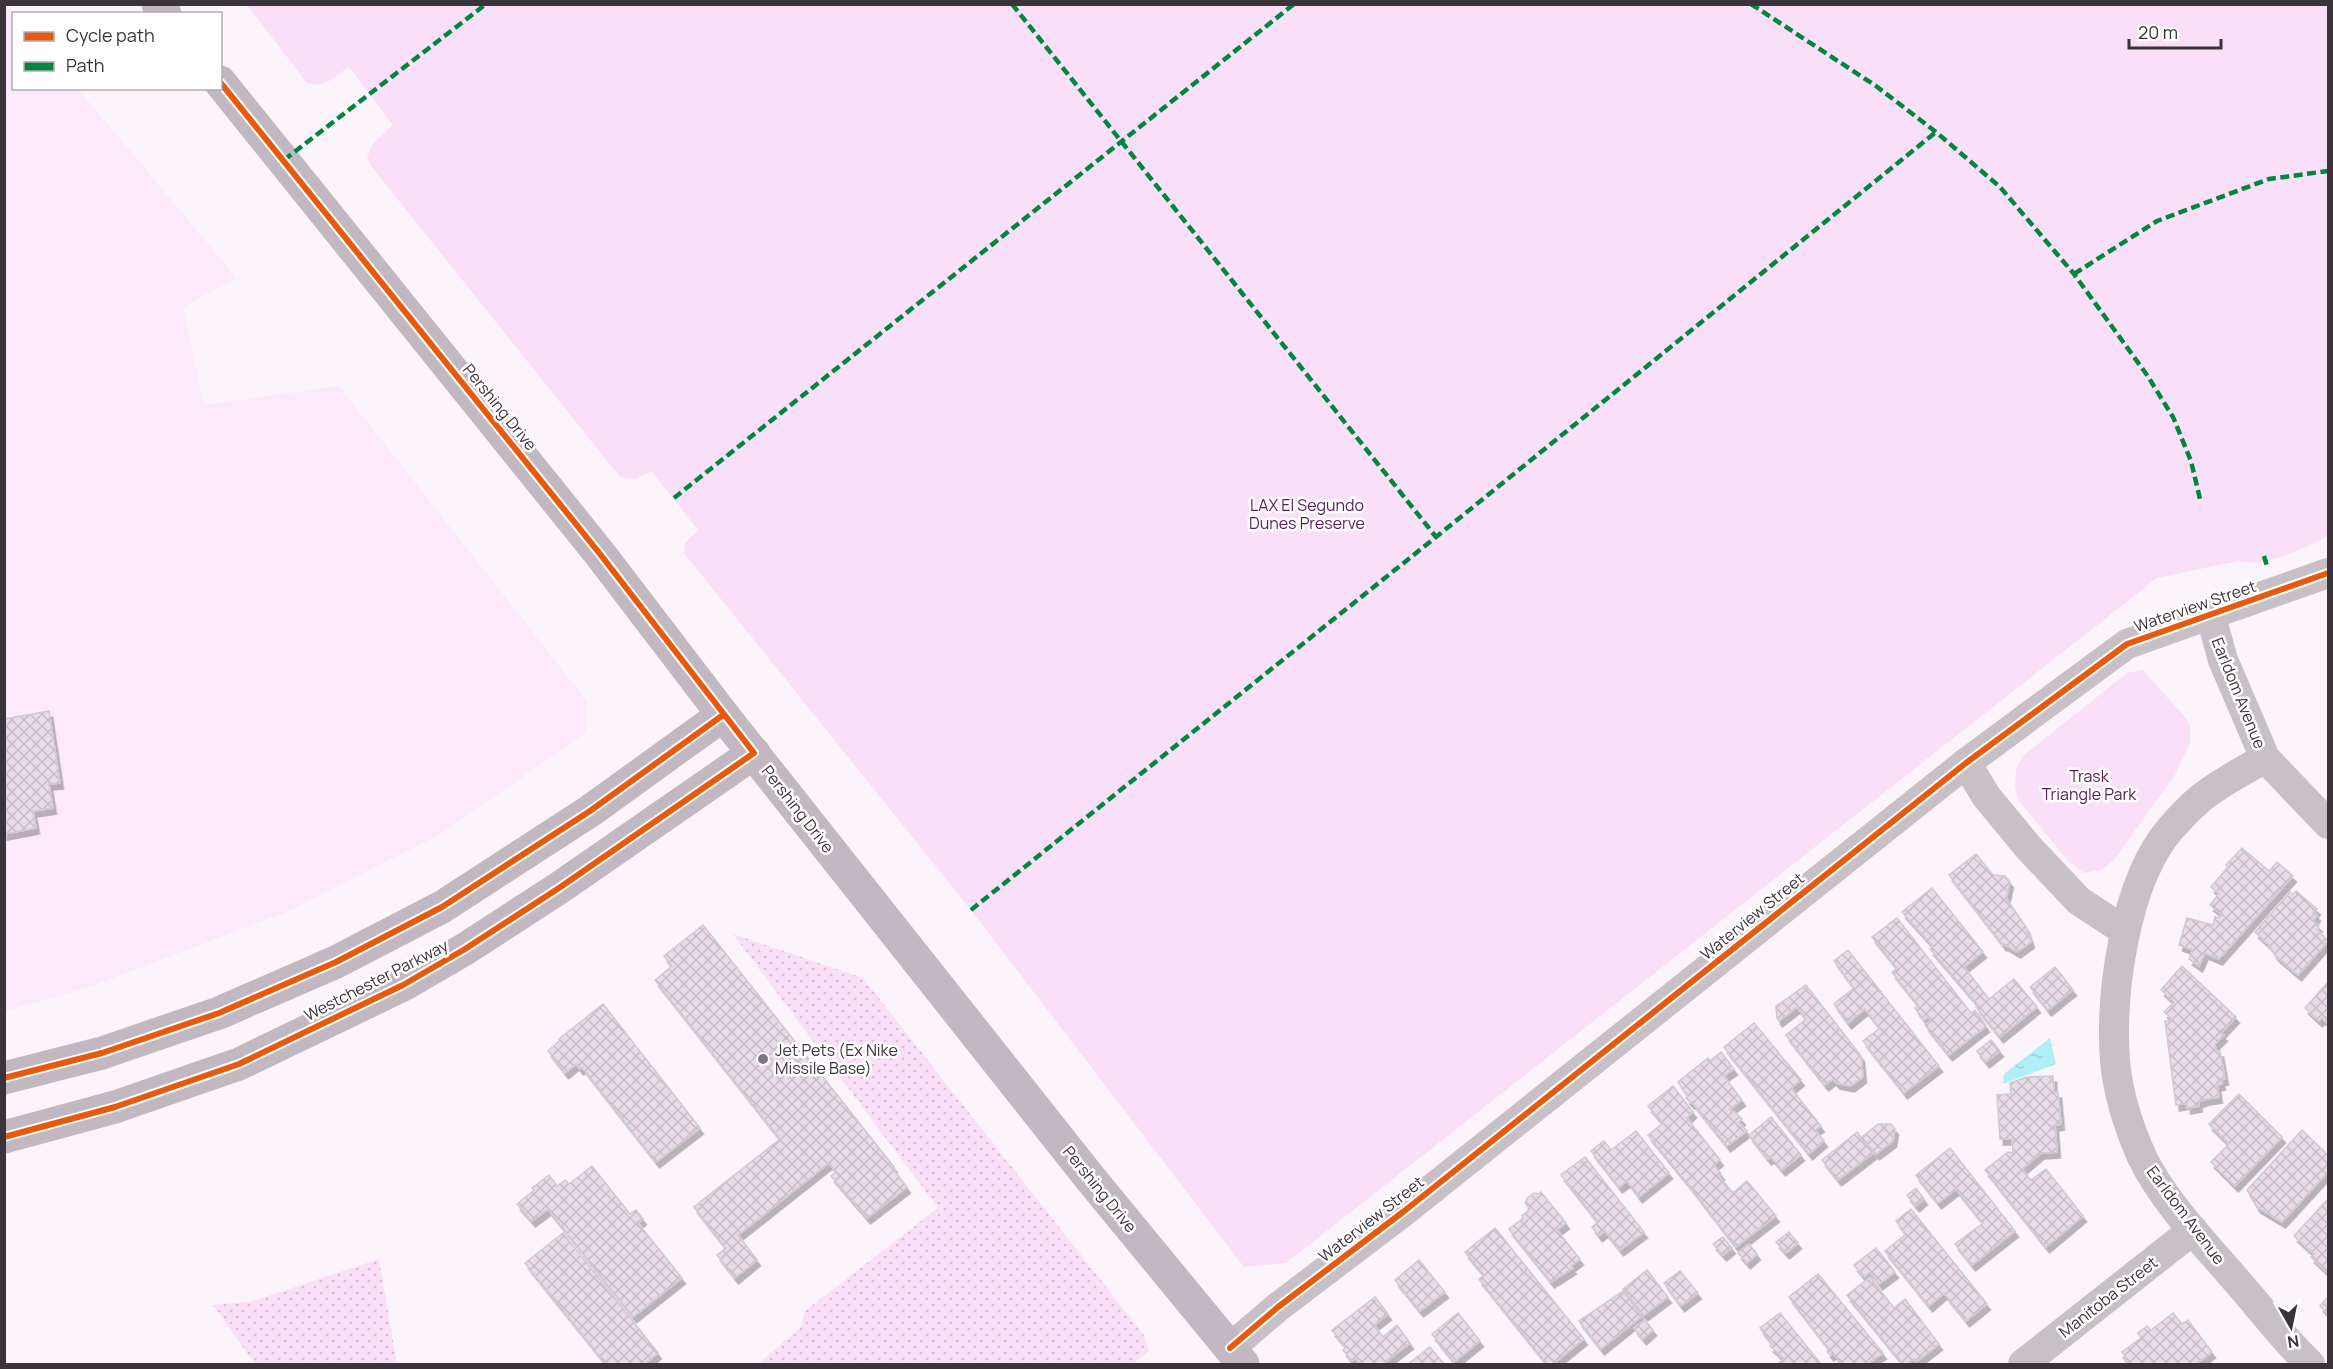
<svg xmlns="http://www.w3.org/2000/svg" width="2333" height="1369" font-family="Manrope,sans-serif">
  <defs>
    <pattern id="grass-dots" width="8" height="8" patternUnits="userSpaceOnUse" patternTransform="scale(1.5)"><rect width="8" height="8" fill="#fadff8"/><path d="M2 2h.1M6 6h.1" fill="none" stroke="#d7c0d5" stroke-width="1.8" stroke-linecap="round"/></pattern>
    <pattern id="water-ripples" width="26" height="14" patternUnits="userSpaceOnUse" patternTransform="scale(1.5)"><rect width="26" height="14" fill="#aff0f7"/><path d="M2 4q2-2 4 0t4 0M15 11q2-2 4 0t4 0" fill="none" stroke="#97ced4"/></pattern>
    <pattern id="building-cross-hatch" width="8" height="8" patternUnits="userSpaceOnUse" patternTransform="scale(1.5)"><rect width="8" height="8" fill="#e8dbe7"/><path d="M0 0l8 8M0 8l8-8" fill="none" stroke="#c8bcc7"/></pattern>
    <filter id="shadow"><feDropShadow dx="3.5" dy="6" stdDeviation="0" flood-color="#0004"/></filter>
  </defs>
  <rect width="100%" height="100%" fill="#fbf4fa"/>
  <path fill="#fceafb" d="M6 4 14 13V88L78 89 237 278 183 307 204 405 339 386 587 701 586 733 437 836 289 911 92 986 5 1011 4 5Z"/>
  <g fill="url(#grass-dots)">
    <path d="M733 934 863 978 1144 1335 1149 1351 1133 1364H758L800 1328 805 1311 938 1208Z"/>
    <path d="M379 1259 397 1364H255L213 1305 253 1301Z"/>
  </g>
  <g fill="#fadff8">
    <path d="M247 5H2328V537C2300 548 2269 568 2238 561L2157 578 1286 1263 1244 1267 971 910 684 553 685 543 698 530 651 471 636 479 620 477 371 166 367 157 373 144 393 125 349 67C334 76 326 89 307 83Z"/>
    <path d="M2143 670 2190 723V743L2175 775 2114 860 2101 870 2084 873 2069 862 2019 801 2015 787 2016 769 2024 755 2127 673Z"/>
  </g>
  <path fill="url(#water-ripples)" d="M2050 1038 2056 1064 2003 1084 2004 1074Z"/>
  <g fill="url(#building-cross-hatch)" stroke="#d1c9d0" stroke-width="1.5" filter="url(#shadow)">
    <path d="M49 711 60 783 49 784 53 808 33 811 36 828 4 834V719Z"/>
    <path d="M2242 848 2269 871 2277 862 2293 876 2219 959 2205 953 2199 966 2189 959 2193 950 2179 945 2187 918 2213 925 2215 917 2219 918 2222 915 2210 905 2219 894 2211 887 2228 867 2226 865Z"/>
    <path d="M1976 854 1993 875 2005 876 2010 882 2006 898 2026 927 2031 942 2017 952 2004 944 2003 945 1949 875Z"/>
    <path d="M1932 888 1983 952 1964 967 1989 999 2014 979 2037 1007 2000 1037 1976 1007 1978 1005 1930 949 1933 946 1902 912Z"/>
    <path d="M2296 891 2317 909 2314 912 2317 915 2313 921 2319 926 2317 929 2328 941 2298 975 2275 955 2269 945 2255 932 2290 892 2293 894Z"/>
    <path d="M1897 918 1971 1013 1975 1010 1986 1026 1949 1055 1925 1025 1931 1021 1928 1017 1924 1020 1915 1008 1918 1005 1892 972 1897 968 1872 937Z"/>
    <path d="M703 925 894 1167 892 1168 907 1187 867 1218 831 1176 836 1172 829 1163 738 1235 757 1260 735 1278 717 1255 726 1248 694 1207 780 1139 655 980 672 966 664 956Z"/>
    <path d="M1848 950 1939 1066 1904 1093 1863 1041 1880 1028 1865 1009 1848 1023 1834 1004 1854 988 1834 961Z"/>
    <path d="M2182 966 2236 1017 2221 1033 2224 1035 2215 1044 2216 1051H2220L2225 1079 2221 1080 2222 1084 2217 1085 2219 1097 2206 1099 2198 1102 2199 1106 2187 1108V1103L2176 1105 2165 1021 2173 1020 2164 1012 2174 1002 2161 990Z"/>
    <path d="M2055 967 2073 990 2048 1010 2030 987Z"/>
    <path d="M2328 982V1024L2322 1018 2319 1021 2305 1008Z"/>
    <path d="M1806 985 1861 1056 1863 1077 1851 1086 1836 1083 1833 1079 1825 1085 1786 1035 1806 1019 1797 1007 1779 1021 1777 1018 1776 1006Z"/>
    <path d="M603 1004 700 1128 656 1162 582 1067 580 1069 576 1064 565 1073 548 1051 560 1040 559 1039Z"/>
    <path d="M1754 1023 1801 1080 1791 1088 1821 1126 1815 1130 1824 1141 1809 1154 1724 1047Z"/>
    <path d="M1991 1040 2000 1051 1986 1062 1977 1051Z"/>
    <path d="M1721 1052 1734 1069 1724 1076 1742 1100 1730 1109 1732 1112 1734 1111 1742 1119 1739 1122 1747 1131 1727 1146 1692 1102 1691 1103 1686 1098 1688 1096 1678 1082 1708 1058 1710 1061Z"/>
    <path d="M2053 1076 2054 1092H2058L2061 1124 2055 1125 2057 1152 2041 1153 2022 1169 2031 1180 2046 1169 2083 1216 2046 1247 1985 1170 2008 1152 2013 1153 2012 1139H2000L1997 1095 2011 1094 2010 1083 2027 1077Z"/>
    <path d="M1673 1086 1693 1112 1687 1118 1720 1160 1714 1165 1721 1174 1719 1176 1733 1193 1747 1181 1776 1216 1736 1247 1688 1184 1648 1135 1663 1123 1648 1106Z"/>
    <path d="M2239 1094 2282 1137 2235 1186 2211 1162 2229 1144 2209 1124Z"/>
    <path d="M1771 1117 1801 1155 1782 1170 1771 1157 1768 1159 1749 1135Z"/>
    <path d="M1878 1124H1891L1895 1129 1893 1141 1876 1154 1862 1137Z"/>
    <path d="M2302 1130 2328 1155V1172L2282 1222 2257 1207 2247 1190Z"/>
    <path d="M1636 1131 1669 1173 1639 1197 1627 1181 1619 1187 1591 1151 1604 1141 1611 1150Z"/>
    <path d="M1857 1132 1873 1153 1838 1180 1822 1160Z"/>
    <path d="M1950 1148 2015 1231 1972 1265 1955 1244 1983 1223 1956 1189 1938 1203 1916 1175Z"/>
    <path d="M1585 1157 1644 1232 1620 1250 1605 1231 1599 1236 1592 1227 1598 1222 1561 1175Z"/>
    <path d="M592 1166 630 1214 636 1210 643 1219 638 1223 682 1278 633 1317 548 1209 532 1221 517 1204 534 1190 532 1188 549 1175 557 1186 565 1180 569 1184Z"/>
    <path d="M1916 1188 1924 1199 1916 1206 1907 1195Z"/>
    <path d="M1541 1192 1566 1223 1557 1230 1580 1259 1571 1266 1573 1268 1551 1282 1509 1229 1523 1218 1522 1216 1530 1209 1525 1203 1528 1197 1534 1193 1538 1194Z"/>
    <path d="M2328 1199V1273L2311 1257 2314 1254 2294 1236Z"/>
    <path d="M1911 1209 1987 1304 1966 1321 1944 1293 1929 1306 1885 1251 1906 1234 1896 1221Z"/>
    <path d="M1495 1228 1584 1339 1553 1364H1547L1479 1279 1484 1275 1465 1252Z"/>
    <path d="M1789 1232 1798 1243 1786 1253 1776 1242Z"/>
    <path d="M563 1233 658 1353 644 1364H606L525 1263Z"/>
    <path d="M1723 1237 1732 1248 1723 1255 1713 1244Z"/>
    <path d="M1749 1244 1757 1254 1747 1263 1738 1253Z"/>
    <path d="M1876 1248 1895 1272 1879 1284 1870 1272 1864 1277 1854 1265Z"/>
    <path d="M1419 1260 1445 1292 1420 1311 1395 1280Z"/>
    <path d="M1647 1270 1668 1297 1644 1315 1623 1289Z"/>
    <path d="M1680 1271 1698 1293 1681 1306 1664 1283Z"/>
    <path d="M1818 1274 1883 1353 1867 1364H1842L1833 1353 1830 1355 1827 1351 1829 1349 1789 1297Z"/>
    <path d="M1870 1277 1894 1308 1905 1299 1939 1344 1916 1362 1914 1359 1906 1364H1903L1847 1295Z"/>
    <path d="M1623 1291 1642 1316 1601 1349 1579 1321Z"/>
    <path d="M1375 1297 1388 1314 1374 1325 1383 1337 1397 1325 1410 1343 1383 1364H1360L1355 1358 1352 1361 1343 1350 1346 1347 1332 1330Z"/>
    <path d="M2328 1297V1314L2320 1306Z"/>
    <path d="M1458 1313 1480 1341 1454 1362 1432 1334Z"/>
    <path d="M1780 1313 1821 1364H1777L1784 1359 1770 1346 1772 1344 1760 1328Z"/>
    <path d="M2173 1313 2182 1324 2188 1320 2212 1352 2196 1364H2128L2123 1358 2125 1356 2122 1352 2141 1338 2138 1333 2147 1326 2151 1330Z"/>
    <path d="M1645 1320 1653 1330 1643 1339 1634 1328Z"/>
    <path d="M1430 1347 1444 1364H1408Z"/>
  </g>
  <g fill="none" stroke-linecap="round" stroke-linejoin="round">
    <g stroke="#c8c0c7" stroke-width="30">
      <path d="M2210 613 2223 660 2265 758C2244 771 2219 783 2200 799 2190 807 2180 818 2171 828 2125 881 2110 992 2115 1061 2118 1093 2129 1128 2142 1157 2164 1203 2208 1247 2241 1286 2264 1312 2285 1341 2310 1364"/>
      <path d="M2265 758 2328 824"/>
      <path d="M1966 763 1986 796 2028 847 2079 901 2125 931"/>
      <path d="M1230 1348 1278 1307 1403 1212 1966 763 2127 644 2328 573"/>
      <path d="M2023 1364 2193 1230"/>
    </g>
    <g stroke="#c2b8c1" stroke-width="33">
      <path d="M158 4 165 14"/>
      <path d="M220 82 600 554 723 715 1090 1178 1243 1364"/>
      <path d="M4 1078 102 1053 219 1013 336 962 442 907 590 811 723 715"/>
      <path d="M4 1137 115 1107 239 1064 403 985 465 949 559 888 754 753"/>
    </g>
    <g stroke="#00873e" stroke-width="4.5" stroke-dasharray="9 4.5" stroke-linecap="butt">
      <path d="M1012 4 1436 537"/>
      <path d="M1751 4 1876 86 1936 132 2000 187 2074 274 2147 375 2173 417 2191 461 2200 499"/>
      <path d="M284 160 486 4"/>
      <path d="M2074 274 2157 221 2269 179 2328 171"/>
      <path d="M674 498 1294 4"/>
      <path d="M2264 556 2267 566"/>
      <path d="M971 910 1436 537 1936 132"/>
    </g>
    <defs>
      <g id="cycleway">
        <path d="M4 1078 102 1053 219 1013 336 962 442 907 590 811 723 715"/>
        <path d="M4 1137 115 1107 239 1064 403 985 465 949 559 888 754 753 600 554 220 82"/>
        <path d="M1230 1348 1278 1307 1403 1212 1966 763 2127 644 2328 573"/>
      </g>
    </defs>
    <use href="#cycleway" stroke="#fff" stroke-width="10"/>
    <use href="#cycleway" stroke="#e8590c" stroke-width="6"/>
  </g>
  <circle fill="#7e777d" stroke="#fff" stroke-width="2" cx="763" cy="1059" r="6"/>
  <g text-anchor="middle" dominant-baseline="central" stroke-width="5" stroke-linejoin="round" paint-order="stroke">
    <g font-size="16" fill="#3b333a" stroke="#fff">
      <text transform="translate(500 407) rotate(51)">Pershing Drive</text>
      <text transform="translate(2195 606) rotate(-19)">Waterview Street</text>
      <text transform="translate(2239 693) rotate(68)">Earldom Avenue</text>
      <text transform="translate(798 809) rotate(52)">Pershing Drive</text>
      <text transform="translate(1752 916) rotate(-39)">Waterview Street</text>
      <text transform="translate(376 980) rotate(-27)">Westchester Parkway</text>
      <text transform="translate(1100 1189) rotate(51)">Pershing Drive</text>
      <text transform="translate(2186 1215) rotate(53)">Earldom Avenue</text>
      <text transform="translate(1371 1219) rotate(-38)">Waterview Street</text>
      <text transform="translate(2108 1297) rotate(-38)">Manitoba Street</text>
    </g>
    <g font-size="16" fill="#581b57" stroke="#fff">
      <text x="1307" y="505">LAX El Segundo<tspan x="1307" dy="18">Dunes Preserve</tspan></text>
      <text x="2089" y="776">Trask<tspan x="2089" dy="18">Triangle Park</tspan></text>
    </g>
    <g font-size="16" fill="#3b333a" stroke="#fff" text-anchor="start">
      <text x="775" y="1050">Jet Pets (Ex Nike<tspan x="775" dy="18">Missile Base)</tspan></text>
    </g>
  </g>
  <rect width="2333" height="1369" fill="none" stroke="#3b333a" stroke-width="12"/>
  <rect x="12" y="12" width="210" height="78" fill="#ffffff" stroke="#b1adb0" stroke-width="1.5"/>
  <rect x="24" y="32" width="30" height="9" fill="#e8590c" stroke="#b1adb0" stroke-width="1.5"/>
  <text x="66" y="42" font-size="18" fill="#3b333a">Cycle path</text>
  <rect x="24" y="62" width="30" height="9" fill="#00873e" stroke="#b1adb0" stroke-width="1.5"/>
  <text x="66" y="72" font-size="18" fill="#3b333a">Path</text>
  <g transform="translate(2291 1327) rotate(171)" stroke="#ffffff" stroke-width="4.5" paint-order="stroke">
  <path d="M0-4.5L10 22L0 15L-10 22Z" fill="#3b333a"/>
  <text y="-9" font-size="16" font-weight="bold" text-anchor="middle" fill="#3b333a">N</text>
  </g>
  <path d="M2129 39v9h92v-9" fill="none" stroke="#3b333a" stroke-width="3"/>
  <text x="2138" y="39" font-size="18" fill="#3b333a" stroke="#ffffff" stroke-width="4.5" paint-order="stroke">20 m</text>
</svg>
